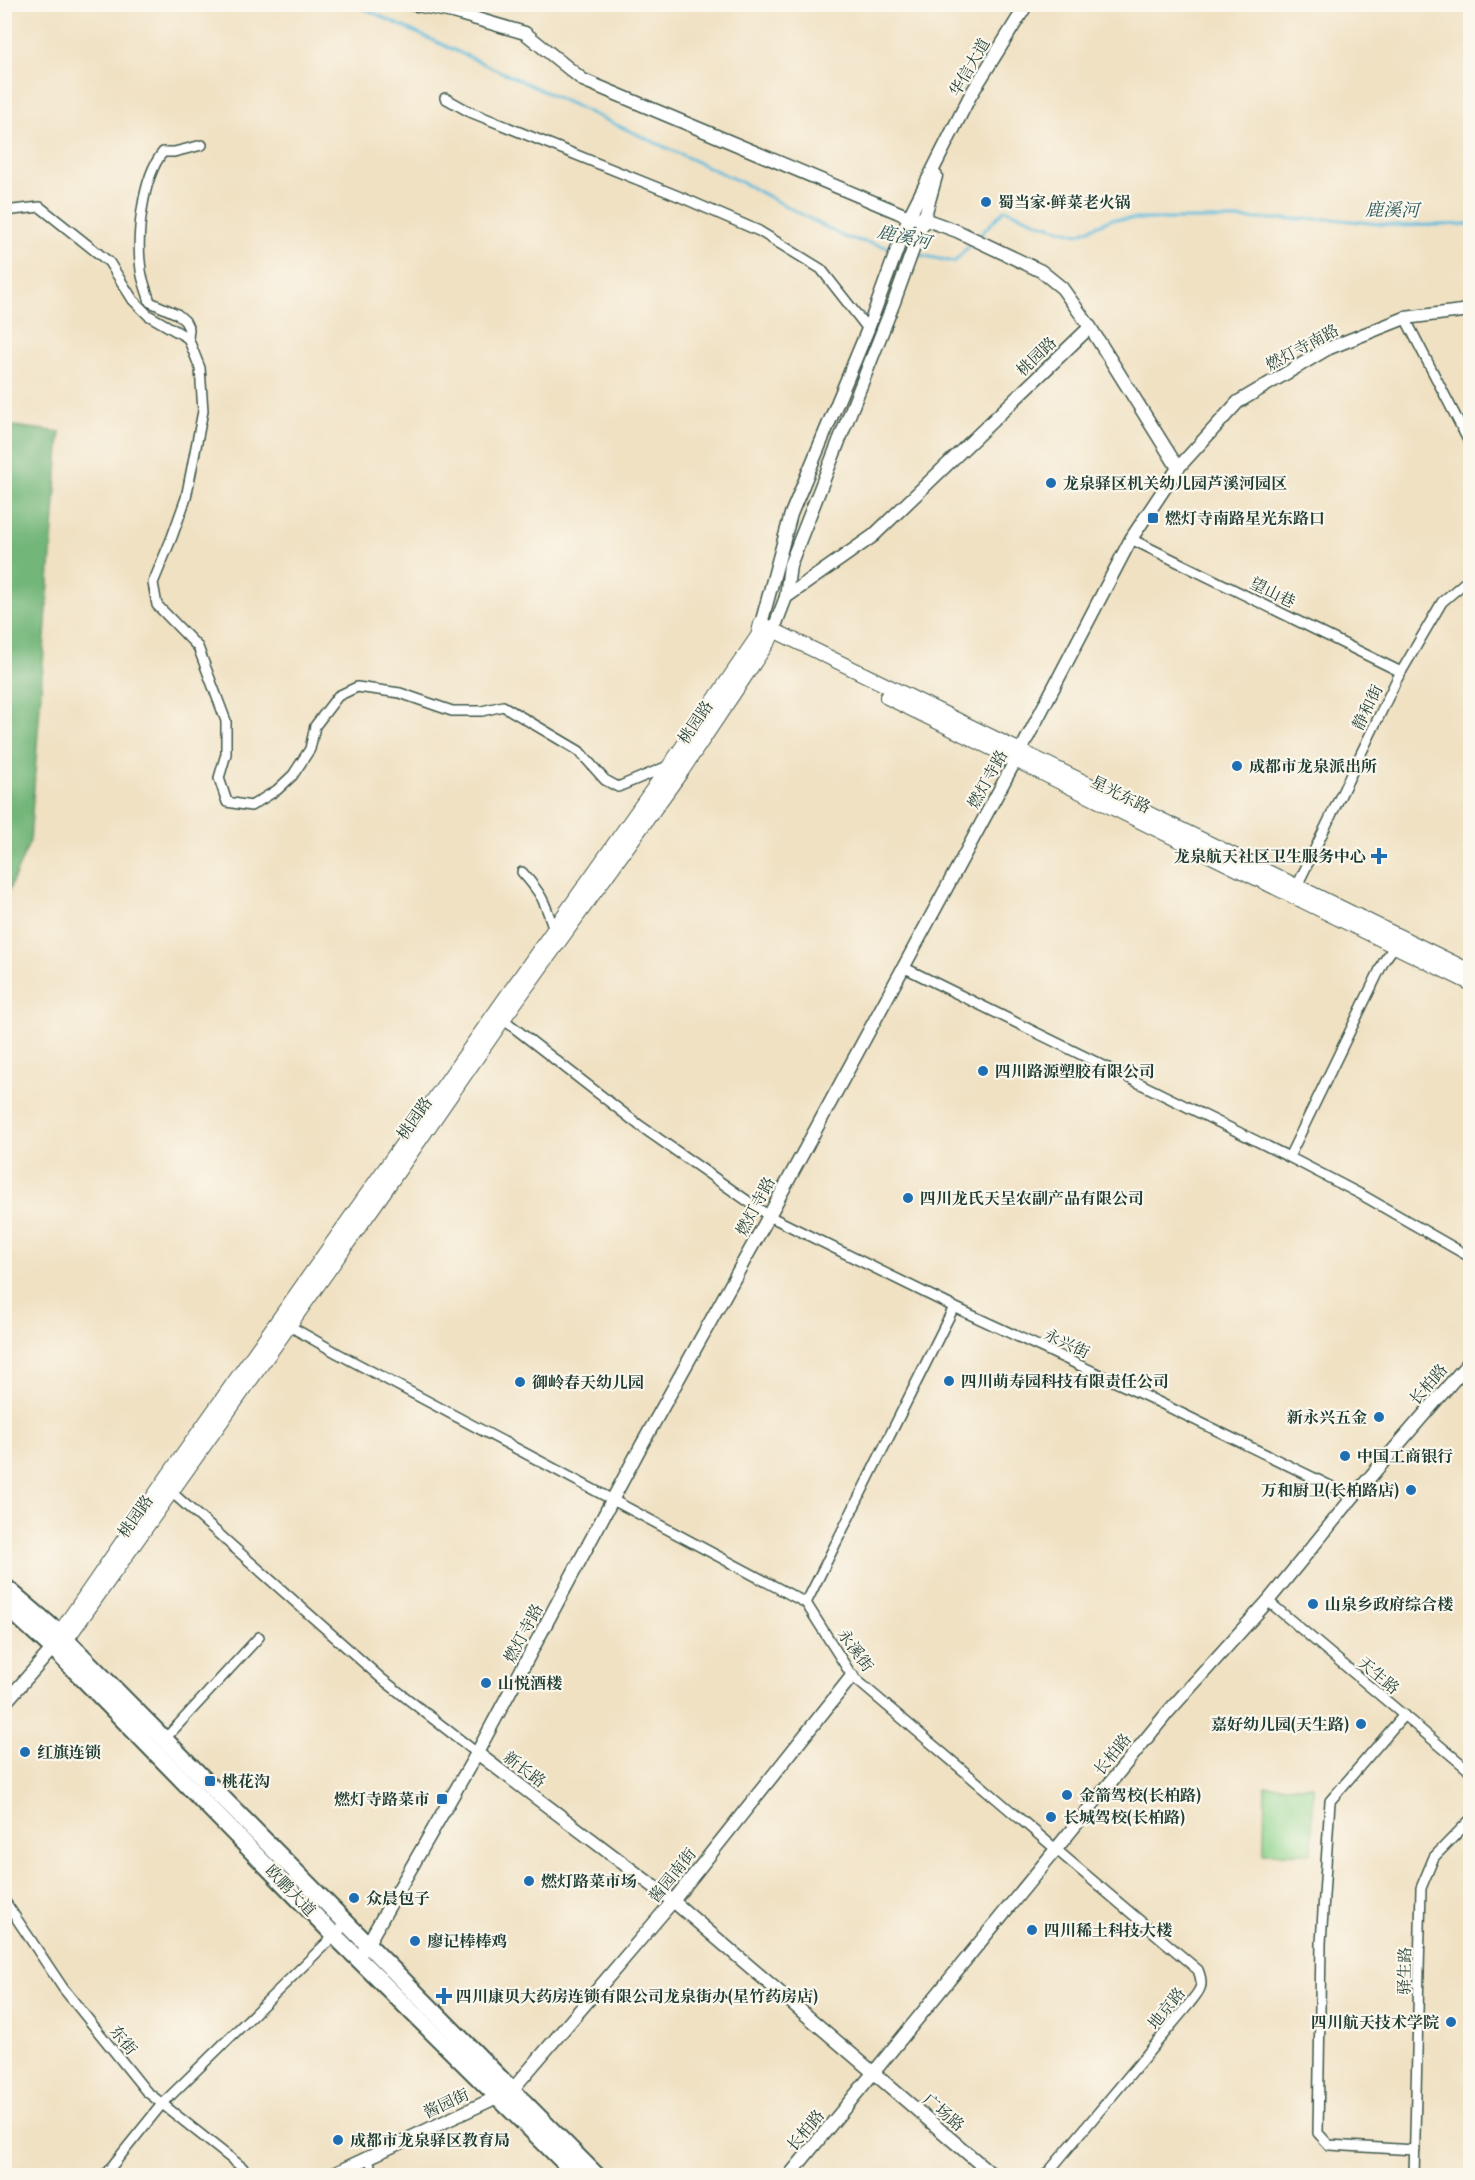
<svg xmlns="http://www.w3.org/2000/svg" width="1475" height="2180" font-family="'Libre Caslon Text','Noto Serif SC',serif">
  <rect width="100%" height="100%" fill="#fbf7ec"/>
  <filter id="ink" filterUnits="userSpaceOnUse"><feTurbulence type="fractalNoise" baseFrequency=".0167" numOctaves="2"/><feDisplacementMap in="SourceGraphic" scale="12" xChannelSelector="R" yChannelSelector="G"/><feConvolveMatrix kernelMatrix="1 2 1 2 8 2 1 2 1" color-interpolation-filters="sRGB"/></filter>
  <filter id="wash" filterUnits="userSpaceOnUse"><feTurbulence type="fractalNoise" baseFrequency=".008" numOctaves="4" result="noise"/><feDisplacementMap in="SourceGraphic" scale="24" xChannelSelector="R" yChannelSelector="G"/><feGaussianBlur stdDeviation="1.35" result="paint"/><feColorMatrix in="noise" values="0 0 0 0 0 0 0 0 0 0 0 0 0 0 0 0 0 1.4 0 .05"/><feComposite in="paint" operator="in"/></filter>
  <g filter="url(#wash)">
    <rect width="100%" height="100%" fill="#f0e1c3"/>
    <path fill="#8ed48e" stroke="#568861" stroke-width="1.5" d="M1265 1786H1313L1312 1853H1264Z"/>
    <path fill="#72b679" stroke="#487a56" stroke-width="1.5" d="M5 425 60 432 30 841 5 899Z"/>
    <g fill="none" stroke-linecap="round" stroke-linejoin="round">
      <g stroke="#5ebadc" stroke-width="3">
        <path d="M354 4 743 183 844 237 895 249"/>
        <path d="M979 236 1005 209 1042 224 1078 234 1112 219H1332L1398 226 1470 224"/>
        <path d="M916 254 954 262 972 243"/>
      </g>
    </g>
  </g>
  <g filter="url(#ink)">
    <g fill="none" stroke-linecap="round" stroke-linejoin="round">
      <defs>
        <path id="pedestrian" d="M368 2157 375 2176"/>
        <g id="minor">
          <path d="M445 98 470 112 683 198 759 231 821 269 868 329"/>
          <path d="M202 145 174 152H163C142 178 136 237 141 270 142 280 147 291 150 302L177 314 185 321 189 329 188 338 200 368 203 411 186 498 172 537 153 583 157 605 198 647 226 721V754L219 778 227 802 251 806 277 790 293 775 310 749 315 726 338 696 357 687 400 693 452 711H482L503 706 579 751 605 780 618 787 668 766"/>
          <path d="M4 211 40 207 109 262 133 300 148 315 188 338"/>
          <path d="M1405 318 1470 444"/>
          <path d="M1131 539 1401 672"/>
          <path d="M522 872C542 894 545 902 554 930"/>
          <path d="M1295 890 1397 679 1442 602 1470 578"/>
          <path d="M903 967 1289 1157 1362 1195 1470 1257"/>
          <path d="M499 1016 639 1125 769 1216 954 1307 1150 1398 1353 1497"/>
          <path d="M1289 1157 1384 961 1394 947"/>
          <path d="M286 1324 337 1353 806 1603 852 1676 1198 1970C1205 1987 1199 1991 1189 2004L1045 2176"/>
          <path d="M168 1489 382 1679 477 1753"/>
          <path d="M1268 1601 1470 1771"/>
          <path d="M806 1603 954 1307"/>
          <path d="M1404 1715 1330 1801 1321 1943 1318 2133 1329 2145 1415 2150"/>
          <path d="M164 1740 259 1637"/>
          <path d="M4 1900 63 1988 146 2091 243 2168 246 2176"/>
          <path d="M104 2176 162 2104 347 1923"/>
          <path d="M1414 2176 1421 1888 1434 1857 1470 1820"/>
        </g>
        <g id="tertiary">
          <path d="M411 4 453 12 525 33 583 80 909 217 924 219 957 231 1041 271 1062 288 1090 327 1178 468"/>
          <path d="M786 597 873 536 1090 327"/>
          <path d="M761 624 791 514 868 329 909 217 970 96 1027 4"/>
          <path d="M773 631 786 597 790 565 894 302 924 219 936 176"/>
          <path d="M4 1704 53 1648"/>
          <path d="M477 1753 673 1901 994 2176"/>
          <path d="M364 1950 477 1753 640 1448 764 1225 1020 752 1131 539 1178 468 1238 402 1327 349 1405 318 1470 310"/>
          <path d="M329 2176 512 2090 673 1901 852 1676"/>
          <path d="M789 2176 1168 1712 1268 1601 1353 1497 1470 1361"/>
        </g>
        <g id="secondary">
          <path d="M887 697 1470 983"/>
          <path d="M54 1641 163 1483 670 765 758 636 761 624 1470 971"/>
          <path d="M64 1643 381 1196 504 1018 681 772 770 639 773 631"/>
        </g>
        <g id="trunk">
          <path d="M4 1586 60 1634 597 2176"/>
          <path d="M4 1604 57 1652 335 1936 578 2176"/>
        </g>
      </defs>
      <use href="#pedestrian" stroke="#3e5649" stroke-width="10"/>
      <use href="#minor" stroke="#3e5649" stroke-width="12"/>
      <use href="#tertiary" stroke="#3e5649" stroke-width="15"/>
      <use href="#secondary" stroke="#3e5649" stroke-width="16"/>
      <use href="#trunk" stroke="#3e5649" stroke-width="20"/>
      <use href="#pedestrian" stroke="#fff" stroke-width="7"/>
      <use href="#minor" stroke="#fff" stroke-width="9"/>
      <use href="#tertiary" stroke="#fff" stroke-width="12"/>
      <use href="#secondary" stroke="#fff" stroke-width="14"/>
      <use href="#trunk" stroke="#fff" stroke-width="16"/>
    </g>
  </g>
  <g fill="#1f6fb2" stroke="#fbf7ec" stroke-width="2">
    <circle cx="986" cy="202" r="6"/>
    <circle cx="1051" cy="483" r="6"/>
    <rect x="1147" y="512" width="12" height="12" rx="3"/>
    <circle cx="1237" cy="766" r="6"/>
    <path d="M1376 847h6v6h6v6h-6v6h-6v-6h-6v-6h6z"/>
    <circle cx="983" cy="1071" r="6"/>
    <circle cx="908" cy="1198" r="6"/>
    <circle cx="949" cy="1381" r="6"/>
    <circle cx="520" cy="1382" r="6"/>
    <circle cx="1379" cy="1417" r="6"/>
    <circle cx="1345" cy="1456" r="6"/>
    <circle cx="1411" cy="1490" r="6"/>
    <circle cx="1313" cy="1604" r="6"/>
    <circle cx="486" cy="1683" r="6"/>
    <circle cx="1361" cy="1724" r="6"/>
    <circle cx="25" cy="1752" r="6"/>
    <rect x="204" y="1775" width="12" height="12" rx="3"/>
    <circle cx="1067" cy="1795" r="6"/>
    <rect x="436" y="1793" width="12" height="12" rx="3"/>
    <circle cx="1051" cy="1817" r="6"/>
    <circle cx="529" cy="1881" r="6"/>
    <circle cx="354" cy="1898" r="6"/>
    <circle cx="1032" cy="1930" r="6"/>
    <circle cx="415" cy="1941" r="6"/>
    <path d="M441 1987h6v6h6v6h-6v6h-6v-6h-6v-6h6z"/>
    <circle cx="1451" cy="2022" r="6"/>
    <circle cx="338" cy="2140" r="6"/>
  </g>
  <g text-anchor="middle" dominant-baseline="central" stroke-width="4.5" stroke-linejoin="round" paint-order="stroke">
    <g font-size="16" fill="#1f3d34" stroke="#fbf7ec">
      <text transform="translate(969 67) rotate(-60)">华信大道</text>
      <text transform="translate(1302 347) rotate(-28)">燃灯寺南路</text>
      <text transform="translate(1036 356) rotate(-44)">桃园路</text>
      <text transform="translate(1273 592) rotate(26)">望山巷</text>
      <text transform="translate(1367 707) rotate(-64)">静和街</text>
      <text transform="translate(695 722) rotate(-56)">桃园路</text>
      <text transform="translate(987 779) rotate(-61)">燃灯寺路</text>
      <text transform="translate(1121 794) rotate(26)">星光东路</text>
      <text transform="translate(414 1118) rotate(-55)">桃园路</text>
      <text transform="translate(755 1206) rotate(-62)">燃灯寺路</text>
      <text transform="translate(1067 1343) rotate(25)">永兴街</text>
      <text transform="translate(1428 1384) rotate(-49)">长柏路</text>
      <text transform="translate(135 1516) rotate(-55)">桃园路</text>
      <text transform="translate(523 1633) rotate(-62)">燃灯寺路</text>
      <text transform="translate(856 1650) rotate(54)">永溪街</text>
      <text transform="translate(1379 1675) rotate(40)">天生路</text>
      <text transform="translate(1112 1754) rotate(-51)">长柏路</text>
      <text transform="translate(525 1769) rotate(37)">新长路</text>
      <text transform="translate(672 1875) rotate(-51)">酱园南街</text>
      <text transform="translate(291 1890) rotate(46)">欧鹏大道</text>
      <text transform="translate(1404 1971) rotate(-89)">驿生路</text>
      <text transform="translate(1166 2008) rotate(-51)">地京路</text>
      <text transform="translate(124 2040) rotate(51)">东街</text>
      <text transform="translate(446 2103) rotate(-25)">酱园街</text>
      <text transform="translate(944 2112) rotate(40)">广场路</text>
      <text transform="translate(805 2130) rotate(-50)">长柏路</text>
    </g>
    <g font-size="16" font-weight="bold" fill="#1f3d34" stroke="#fbf7ec" text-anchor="start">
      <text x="998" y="202">蜀当家·鲜菜老火锅</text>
      <text x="1063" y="483">龙泉驿区机关幼儿园芦溪河园区</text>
      <text x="1165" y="518">燃灯寺南路星光东路口</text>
      <text x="1249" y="766">成都市龙泉派出所</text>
      <text x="1366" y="856" text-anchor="end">龙泉航天社区卫生服务中心</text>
      <text x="995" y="1071">四川路源塑胶有限公司</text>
      <text x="920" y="1198">四川龙氏天呈农副产品有限公司</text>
      <text x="961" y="1381">四川萌寿园科技有限责任公司</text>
      <text x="532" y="1382">御岭春天幼儿园</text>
      <text x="1367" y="1417" text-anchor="end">新永兴五金</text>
      <text x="1357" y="1456">中国工商银行</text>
      <text x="1399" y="1490" text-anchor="end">万和厨卫(长柏路店)</text>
      <text x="1325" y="1604">山泉乡政府综合楼</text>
      <text x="498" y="1683">山悦酒楼</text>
      <text x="1349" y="1724" text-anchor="end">嘉好幼儿园(天生路)</text>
      <text x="37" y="1752">红旗连锁</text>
      <text x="222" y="1781">桃花沟</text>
      <text x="1079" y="1795">金箭驾校(长柏路)</text>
      <text x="430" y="1799" text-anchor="end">燃灯寺路菜市</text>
      <text x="1063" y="1817">长城驾校(长柏路)</text>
      <text x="541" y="1881">燃灯路菜市场</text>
      <text x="366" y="1898">众晨包子</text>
      <text x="1044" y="1930">四川稀土科技大楼</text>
      <text x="427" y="1941">廖记棒棒鸡</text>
      <text x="456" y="1996">四川康贝大药房连锁有限公司龙泉街办(星竹药房店)</text>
      <text x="1439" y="2022" text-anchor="end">四川航天技术学院</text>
      <text x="350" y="2140">成都市龙泉驿区教育局</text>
    </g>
    <g font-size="18" font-style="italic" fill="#2f5c5e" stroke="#fbf7ec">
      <text transform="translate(1392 210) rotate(1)">鹿溪河</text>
      <text transform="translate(904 237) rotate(13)">鹿溪河</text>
    </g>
  </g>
  <rect width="1475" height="2180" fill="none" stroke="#fbf7ec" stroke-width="24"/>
</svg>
